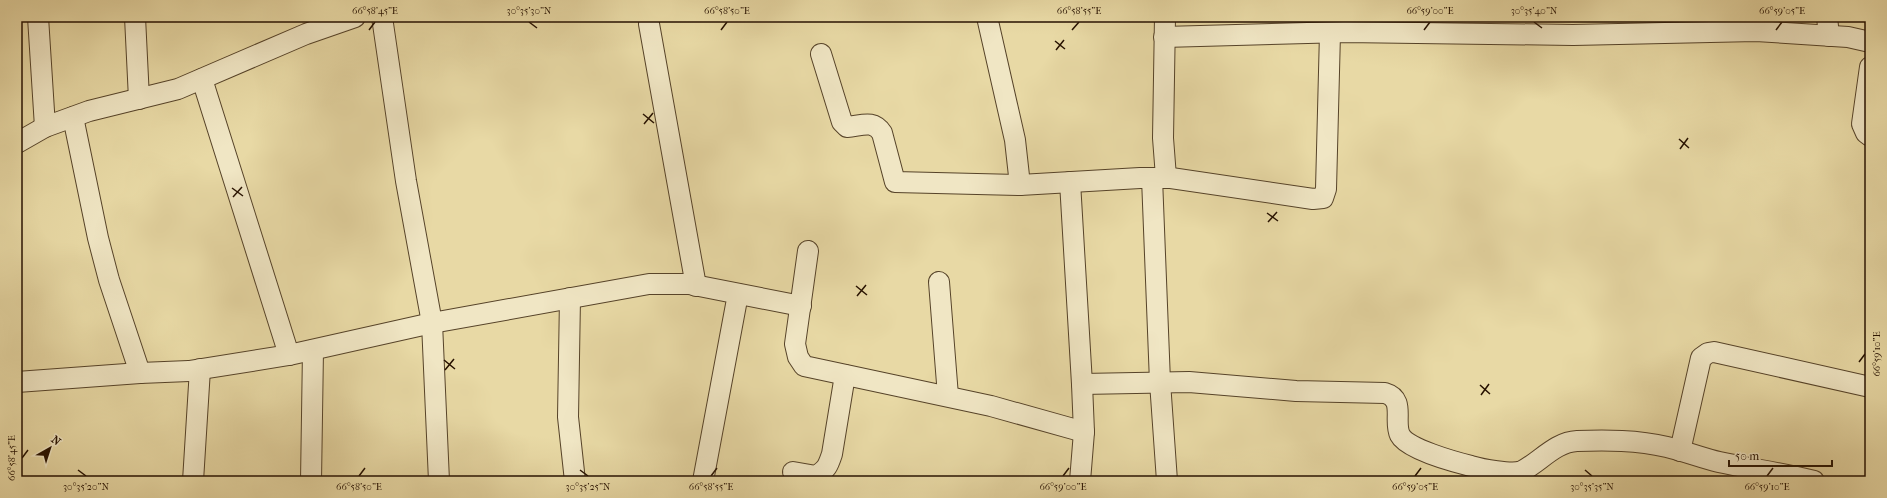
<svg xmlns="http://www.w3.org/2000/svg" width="1887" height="498" font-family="'IM FELL French Canon',serif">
  <rect width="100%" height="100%" fill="#e8d9a5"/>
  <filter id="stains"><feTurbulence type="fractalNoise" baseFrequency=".005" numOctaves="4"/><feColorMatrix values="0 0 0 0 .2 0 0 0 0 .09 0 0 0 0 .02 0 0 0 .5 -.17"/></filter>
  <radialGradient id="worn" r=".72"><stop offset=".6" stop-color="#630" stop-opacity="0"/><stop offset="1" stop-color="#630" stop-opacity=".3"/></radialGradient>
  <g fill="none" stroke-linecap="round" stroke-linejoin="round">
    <defs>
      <g id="minor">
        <path d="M38 17 45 127"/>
        <path d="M135 17 139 99"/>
        <path d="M382 17 406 181 432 323 439 481"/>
        <path d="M987 17 1015 140 1020 185"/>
        <path d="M1165 17 1163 138 1166 177"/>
        <path d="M1827 17 1829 36"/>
        <path d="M649 24 696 286"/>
        <path d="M1164 37 1345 32 1573 35 1756 31 1848 37 1870 42"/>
        <path d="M821 54 842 122 847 127C861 126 873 119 882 133L895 182 1020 185 1140 178H1171L1313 199 1323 198 1326 189 1330 33"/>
        <path d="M1870 67 1862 124 1866 133 1870 136"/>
        <path d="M202 79 289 355"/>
        <path d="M73 117 98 238 109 280 140 373"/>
        <path d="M17 143 45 127 89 111 178 89 306 34 355 17"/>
        <path d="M1152 178 1160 382 1167 481"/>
        <path d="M1070 182 1082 384 1084 432 1080 481"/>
        <path d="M808 251 795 344 798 357 804 366 991 406 1084 432"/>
        <path d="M939 282 948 396"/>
        <path d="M570 298 568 417 575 481"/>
        <path d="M17 382 140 373 189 371 289 355 432 323 649 284H689L801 306"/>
        <path d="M1082 384 1189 382 1296 391 1385 393C1406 399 1393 421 1400 435 1407 449 1455 462 1471 466 1481 469 1512 475 1522 471 1540 462 1555 442 1577 441 1607 440 1637 440 1667 447 1684 451 1702 458 1719 462 1751 469 1783 473 1814 481"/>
        <path d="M1680 451 1701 358 1708 353 1714 352 1870 387"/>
        <path d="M793 472 816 476C827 469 828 466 832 454L845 375"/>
        <path d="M193 481 200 369"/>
        <path d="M311 481 313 350"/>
        <path d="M703 481 738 294"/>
      </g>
    </defs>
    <use href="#minor" stroke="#564329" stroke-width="22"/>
    <use href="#minor" stroke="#f0e6c4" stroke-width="20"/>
  </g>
  <path fill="none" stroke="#261100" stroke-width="1.5" d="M529 22 537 28M1534 22 1542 28M369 30 375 22M721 30 727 22M1072 30 1079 22M1424 30 1430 22M1776 30 1782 22M1055 41 1065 49M1056 50 1064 40M643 114 654 123M644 124 653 113M1679 139 1689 148M1680 149 1688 138M232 188 243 196M233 197 242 187M1267 213 1278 221M1268 222 1277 212M856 286 867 295M857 296 866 285M444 360 455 369M1859 362 1865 354M445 370 454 359M1480 385 1490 394M1481 395 1489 384M22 458 28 450M78 470 86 476M580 470 588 476M1585 470 1592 476M359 476 365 468M711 476 717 468M1063 476 1069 468M1415 476 1421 468M1767 476 1773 468"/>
  <rect width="1887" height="498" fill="none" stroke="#e8d9a5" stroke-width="44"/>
  <g transform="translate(50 448) rotate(39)" stroke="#f0e6c4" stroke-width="3" paint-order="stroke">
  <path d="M0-3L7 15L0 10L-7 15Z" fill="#261100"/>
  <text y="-6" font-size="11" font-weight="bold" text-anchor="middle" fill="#261100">N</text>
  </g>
  <path d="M1729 460v6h103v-6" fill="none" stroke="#261100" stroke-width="2"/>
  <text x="1735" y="460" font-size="12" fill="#261100" stroke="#f0e6c4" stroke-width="3" paint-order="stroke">50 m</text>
  <rect x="22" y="22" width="1843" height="454" fill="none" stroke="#261100" stroke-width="1.5"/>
  <g font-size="10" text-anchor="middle" fill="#261100">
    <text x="375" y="14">66°58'45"E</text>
    <text x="529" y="14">30°35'30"N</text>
    <text x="727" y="14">66°58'50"E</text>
    <text x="1079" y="14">66°58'55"E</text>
    <text x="1430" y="14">66°59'00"E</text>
    <text x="1534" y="14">30°35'40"N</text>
    <text x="1782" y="14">66°59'05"E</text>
    <text transform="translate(1876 354) rotate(-90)" y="4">66°59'10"E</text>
    <text transform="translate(11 458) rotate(-90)" y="4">66°58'45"E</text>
    <text x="86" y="490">30°35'20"N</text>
    <text x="359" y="490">66°58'50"E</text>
    <text x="588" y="490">30°35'25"N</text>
    <text x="711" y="490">66°58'55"E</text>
    <text x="1063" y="490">66°59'00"E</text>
    <text x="1415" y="490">66°59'05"E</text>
    <text x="1592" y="490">30°35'35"N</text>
    <text x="1767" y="490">66°59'10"E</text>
  </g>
  <rect width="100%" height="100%" filter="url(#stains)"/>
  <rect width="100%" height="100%" fill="url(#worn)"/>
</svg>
